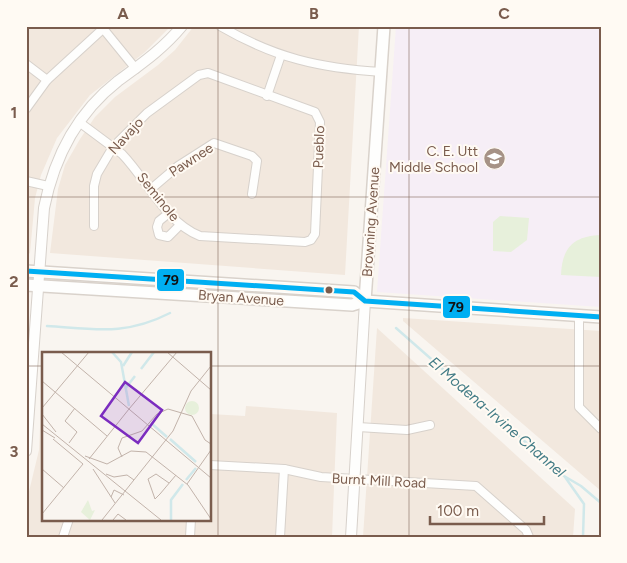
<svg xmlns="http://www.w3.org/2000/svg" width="627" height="563" font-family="Figtree,sans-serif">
  <rect width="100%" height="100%" fill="#f9f5f0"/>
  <g fill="#f2e8de">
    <path d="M26 26H171L145 52 90 95 57 138 41 175 35 198 30 253 26 256Z"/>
    <path d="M194 26H359L345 275 50 253 58 189 65 165 80 139 95 117 115 97 158 65 175 50Z"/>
    <path d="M403 318 601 331V491L403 321Z"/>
    <path d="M377 328 575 509 573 537H363Z"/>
    <path d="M41 405H44V519H210V414L245 416 246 406 337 413 332 537H26V504L39 450Z"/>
  </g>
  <path fill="#f6eef6" d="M396 26H601V307L377 292Z"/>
  <g fill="#e7f0db">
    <path d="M500 216 529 218 527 240 511 252 493 251V222Z"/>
    <path d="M601 235V277L561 275C562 248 573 236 601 235Z"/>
  </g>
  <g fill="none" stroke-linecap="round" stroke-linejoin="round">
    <g stroke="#d0e8ea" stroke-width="2.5">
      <path d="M47 326C95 329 125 336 170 313"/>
      <path d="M396 328 564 476 581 486 601 503"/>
      <path d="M565 477 584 504 583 537"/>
    </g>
    <defs>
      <g id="minor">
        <path d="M101 26 136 69"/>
        <path d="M220 26C275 58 319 68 382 72"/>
        <path d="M26 64 47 80"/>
        <path d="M267 96 281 55"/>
        <path d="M26 109 47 80 106 26"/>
        <path d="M79 122 122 154C148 181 165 222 200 236L305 242 311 240 315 234 320 122 315 112 208 73 199 75 147 113 113 147 97 174 94 186V226"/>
        <path d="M26 181 48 186"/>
        <path d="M151 189 178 166 214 143 252 156 257 161 252 194"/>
        <path d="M169 213 159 221 157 227 159 235 168 237 180 225"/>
        <path d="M579 315V407L601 429"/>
        <path d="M358 427 407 430 430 425"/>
        <path d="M210 465 284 469 321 477 476 486 526 530 529 537"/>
        <path d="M63 537 69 519"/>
        <path d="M190 537 191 519"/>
        <path d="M280 537 284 469"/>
      </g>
      <g id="tertiary">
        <path d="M26 451 44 208C54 158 77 113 118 81 141 64 163 49 182 26"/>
        <path d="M351 537 365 301"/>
      </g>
      <g id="secondary">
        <path d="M26 271 354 292 365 301"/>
        <path d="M26 285 352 305 365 301 601 317"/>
        <path d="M365 301 384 26"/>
      </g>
    </defs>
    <use href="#minor" stroke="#d7d1cb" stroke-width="10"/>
    <use href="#tertiary" stroke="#d7d1cb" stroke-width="12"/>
    <use href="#secondary" stroke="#d9d2cb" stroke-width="14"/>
    <use href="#minor" stroke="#fefefd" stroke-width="8"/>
    <use href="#tertiary" stroke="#fefefd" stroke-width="10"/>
    <use href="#secondary" stroke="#fefefd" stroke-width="11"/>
    <defs>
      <path id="bus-1" d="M26 271 354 292 365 301 601 317"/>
    </defs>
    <use href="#bus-1" stroke="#fffaf3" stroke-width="9"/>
    <use href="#bus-1" stroke="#00aff2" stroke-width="5"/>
  </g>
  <path fill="none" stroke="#7a5c4d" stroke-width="1" stroke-opacity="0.55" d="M218 26V537M409 26V537M26 197H601M26 366H44M210 366H601"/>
  <defs>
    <symbol id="school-disc" viewBox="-11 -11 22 22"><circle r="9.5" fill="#a69286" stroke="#fffaf3"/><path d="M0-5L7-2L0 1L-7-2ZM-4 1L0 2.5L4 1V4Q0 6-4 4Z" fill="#fff"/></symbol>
  </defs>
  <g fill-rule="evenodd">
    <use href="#school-disc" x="482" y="146" width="25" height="25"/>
  </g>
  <circle fill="#7a5c4d" stroke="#fffaf3" stroke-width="2" cx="329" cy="290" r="4.5"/>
  <g text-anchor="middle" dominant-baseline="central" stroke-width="4" stroke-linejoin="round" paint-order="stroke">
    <g font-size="14" fill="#7a5c4d" stroke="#fffaf3">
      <text transform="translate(126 136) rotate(-48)">Navajo</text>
      <text transform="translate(319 147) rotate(-88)">Pueblo</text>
      <text transform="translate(191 160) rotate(-33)">Pawnee</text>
      <text transform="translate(158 197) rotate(51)">Seminole</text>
      <text transform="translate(371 222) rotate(-86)">Browning Avenue</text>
      <text transform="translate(241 298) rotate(4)">Bryan Avenue</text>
      <text transform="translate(379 481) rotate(3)">Burnt Mill Road</text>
    </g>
    <g font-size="14" fill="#7a5c4d" stroke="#fffaf3" text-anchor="end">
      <text x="478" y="151">C. E. Utt<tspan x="478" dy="16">Middle School</tspan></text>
    </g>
    <g font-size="15" font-style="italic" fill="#437c86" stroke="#fffaf3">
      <text transform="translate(497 417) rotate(41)">El Modena-Irvine Channel</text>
    </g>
  </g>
  <g transform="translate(42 352)">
    <rect width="169" height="169" fill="#f9f5f0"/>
    <path d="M143 56a7 7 0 1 1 14 0a7 7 0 1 1-14 0ZM46 148 50 159 53 158 48 168 39 160Z" fill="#e7f0db"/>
    <path fill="none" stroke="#d0e8ea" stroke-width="2.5" d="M70 0 79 10 87 54M81 14 90 0M99 17 112 0M83 37 93 24M109 71 125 85M128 87 154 110M144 128 154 116M129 168V148L141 132"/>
    <path fill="none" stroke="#c2b3aa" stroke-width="1" d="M19 0 169 126M125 0 169 38M0 29 65 84M0 56 47 0M87 57 135 0M0 62 14 80M0 72 119 168M0 78 13 86M27 91 35 80 23 69 33 56M43 104 65 112 89 99 104 100 146 133 169 167M80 105 76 96 80 86 100 79 115 62 126 57 150 64 163 88 169 92M47 107 87 57M0 117 22 136M51 117 73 151M64 122 72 125 85 123 92 128M127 131 114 122 106 127 113 147 118 142 134 123M145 132 169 98M69 145 72 138 82 143M0 162 41 112 11 87M60 168 131 79 149 39 169 14M71 168 76 162 84 168"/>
    <path fill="#7b2cbf" fill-opacity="0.15" stroke="#7b2cbf" stroke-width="2.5" d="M83 30 120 58 96 91 59 64Z"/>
    <rect width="169" height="169" fill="none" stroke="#7a5c4d" stroke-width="2.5"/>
  </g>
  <g stroke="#fffaf3" stroke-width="2">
    <rect x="156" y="268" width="29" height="24" rx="5" fill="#00aff2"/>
    <rect x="442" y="295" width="29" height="24" rx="5" fill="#00aff2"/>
  </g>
  <g font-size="14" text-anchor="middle" font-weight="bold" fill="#111">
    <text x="171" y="285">79</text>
    <text x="456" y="312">79</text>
  </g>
  <rect width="627" height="563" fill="none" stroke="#fffaf3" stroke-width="55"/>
  <path d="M430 516v8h114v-8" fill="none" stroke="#7a5c4d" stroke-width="2.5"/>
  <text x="437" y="516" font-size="15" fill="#7a5c4d" stroke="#fffaf3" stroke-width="4" paint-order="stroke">100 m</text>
  <rect x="28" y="28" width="572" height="508" fill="none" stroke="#7a5c4d" stroke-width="2"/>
  <g font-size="16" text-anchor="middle" font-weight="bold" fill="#7a5c4d">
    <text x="123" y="19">A</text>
    <text x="314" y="19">B</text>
    <text x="504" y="19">C</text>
    <text x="14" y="118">1</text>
    <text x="14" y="287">2</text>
    <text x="14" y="457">3</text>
  </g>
</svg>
